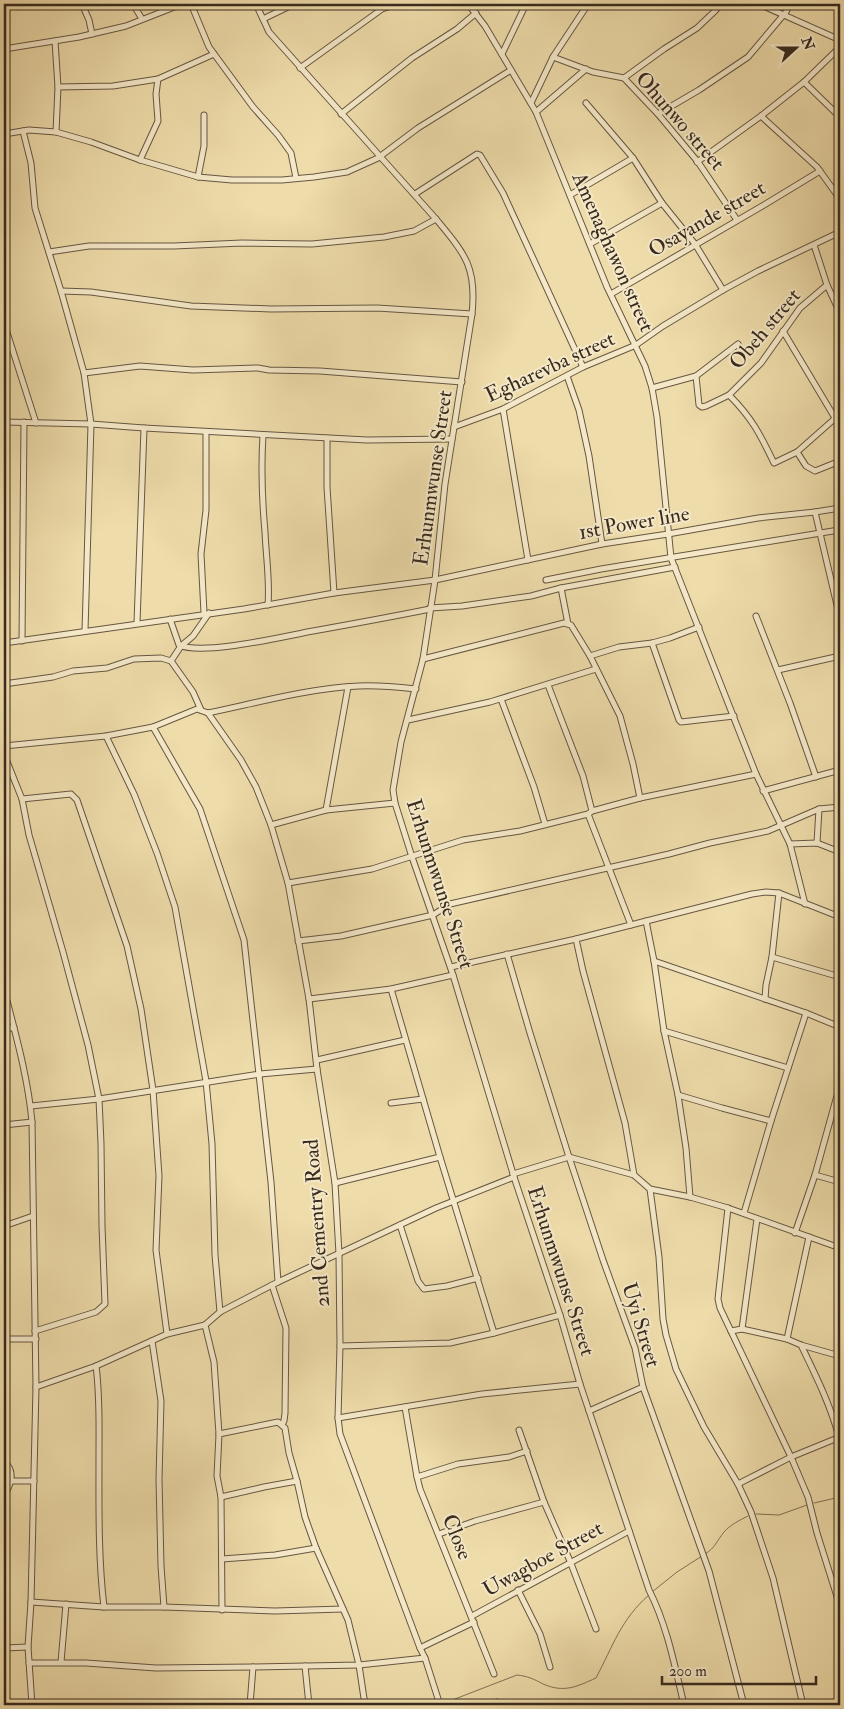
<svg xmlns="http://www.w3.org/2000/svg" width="844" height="1709" font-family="'IM FELL Double Pica',serif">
  <rect width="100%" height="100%" fill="#eedcaa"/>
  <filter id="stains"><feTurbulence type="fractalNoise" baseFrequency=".004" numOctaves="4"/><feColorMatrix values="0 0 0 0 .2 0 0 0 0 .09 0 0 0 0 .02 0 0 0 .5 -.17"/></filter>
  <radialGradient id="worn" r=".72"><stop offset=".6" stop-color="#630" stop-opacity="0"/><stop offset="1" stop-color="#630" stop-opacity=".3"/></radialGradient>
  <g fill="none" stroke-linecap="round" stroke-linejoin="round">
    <g stroke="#807156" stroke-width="1">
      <path d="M814 1503 840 1497"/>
      <path d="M756 1514 779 1515 807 1505"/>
      <path d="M705 1554C716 1547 716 1542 724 1532 730 1525 740 1520 748 1516"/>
      <path d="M652 1592 677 1572 702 1556"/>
      <path d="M37 1700H86L98 1705"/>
      <path d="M4 1703 26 1701"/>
      <path d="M442 1704 517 1675C527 1676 534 1679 543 1684 564 1693 576 1687 596 1678 613 1646 621 1619 649 1595"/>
    </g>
    <defs>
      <g id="street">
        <path d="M82 4 89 20 92 34"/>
        <path d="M133 4 142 19"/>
        <path d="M191 4 209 47 253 107 278 135 291 153 296 178"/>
        <path d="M256 4 269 32 436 219C465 254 477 267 472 314L445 484 435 580 423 659 401 742 393 790 395 803 412 857 453 975 514 1177 560 1315 580 1384 649 1590C667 1625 675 1667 684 1705"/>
        <path d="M468 4 485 26 536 112 607 287 645 366 652 388 657 417 671 558 756 774 790 844 805 904"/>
        <path d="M759 4 840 40"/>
        <path d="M263 19 294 4"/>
        <path d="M55 41 58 87 56 132"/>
        <path d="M4 49 79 37 126 26 182 4"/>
        <path d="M502 54 526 4"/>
        <path d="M553 57 593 72 624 78 658 114 698 162 737 220"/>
        <path d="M300 68 382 9 397 4"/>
        <path d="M624 78 664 49 697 28 716 10"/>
        <path d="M804 82 840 117"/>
        <path d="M58 87 113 86 158 79 214 54"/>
        <path d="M531 103 553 57 588 4"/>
        <path d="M586 103 633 158 662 203 695 244 723 290"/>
        <path d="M536 112 586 69"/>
        <path d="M341 114 412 58 457 29 476 13"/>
        <path d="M658 114 699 90 748 57 786 12 790 4"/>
        <path d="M761 116 817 167 840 199"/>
        <path d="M23 131 31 163 35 208 61 291 84 373 91 424 85 631"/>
        <path d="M4 134 29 130 56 132 91 142 140 160 198 177 232 180H282L314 177 347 172 378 158 418 128 511 70"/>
        <path d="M140 160 158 121 156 94 158 79"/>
        <path d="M697 162 761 116 804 82 840 47"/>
        <path d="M198 177 204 146V115"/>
        <path d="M415 194 477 154 480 155 503 193 583 367"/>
        <path d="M570 195 633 158"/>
        <path d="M590 244 662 203"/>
        <path d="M814 245 827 285 840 313"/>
        <path d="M49 252 89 246H174L242 243 312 244 384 237 414 231 436 219"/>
        <path d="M827 285 800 308 761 363 729 395C752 418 760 434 774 463L797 452 840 414"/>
        <path d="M61 291 91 292 191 306 271 309 377 308 472 314"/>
        <path d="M611 294 764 205 820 171"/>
        <path d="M4 323 36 423"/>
        <path d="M783 331 835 418"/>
        <path d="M84 373 140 366 193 370 258 368 269 370 320 371 462 382"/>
        <path d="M567 376 579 410 589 456 602 544"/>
        <path d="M696 376 699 405 702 407 706 406 729 395"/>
        <path d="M652 388 696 376 738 344"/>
        <path d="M503 409 528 560"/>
        <path d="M4 422 91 424 144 428 367 440 452 439"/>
        <path d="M454 427 503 409 583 367 636 345 663 326 723 290 758 271 840 232"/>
        <path d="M263 435C261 467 262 499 265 532 266 556 270 581 268 605"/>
        <path d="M327 438V487L334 593"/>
        <path d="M797 452 806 466 815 471 840 461"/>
        <path d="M815 512 840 618"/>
        <path d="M546 580 601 569 839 530"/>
        <path d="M561 588 568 624"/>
        <path d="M430 608 462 606 531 596 561 588 675 567"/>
        <path d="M204 613 201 554 206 510V432"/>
        <path d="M756 616 790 703 816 777"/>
        <path d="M170 619 179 645C203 656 285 636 313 631 352 624 391 617 430 609"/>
        <path d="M137 623 144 428"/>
        <path d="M22 641 24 422"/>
        <path d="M4 643 244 609 334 593 435 580 602 544 668 534 758 518 815 512 840 508"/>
        <path d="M652 643 679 720 681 722 734 716"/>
        <path d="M590 656 619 647 652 643 670 638 699 627"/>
        <path d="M423 659 564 623 571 625 590 656 620 716 633 764 640 798"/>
        <path d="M171 661 181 646 193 636 209 613"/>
        <path d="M778 670 840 656"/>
        <path d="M4 684 53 677 73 671 107 668 134 659 161 658 171 661 193 692 201 710"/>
        <path d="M548 685 583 776 592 811"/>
        <path d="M501 699 534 787 545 824"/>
        <path d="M208 713 241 760 256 787 271 825 288 883 309 999 317 1069 335 1183 339 1254 340 1346 338 1418 340 1434 420 1648 425 1658 440 1705"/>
        <path d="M408 720 490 702 596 669"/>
        <path d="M153 727 200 809 244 940 271 1182 278 1282"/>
        <path d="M106 736 134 794 157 853 175 907 206 1081 212 1144 215 1255 220 1312"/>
        <path d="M4 746 106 736 153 727 197 709 208 713C256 703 310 688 359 686 378 685 397 687 416 689"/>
        <path d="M4 754 22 799 29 835 63 952 88 1045 99 1099 101 1144 102 1226 105 1304 96 1312 35 1331"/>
        <path d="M763 791 840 770"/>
        <path d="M22 799 71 794 77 800 127 946 141 1009 153 1090 159 1176 156 1250 167 1334"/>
        <path d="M326 810 348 687"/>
        <path d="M588 814 631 925"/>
        <path d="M271 825 326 810 395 803"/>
        <path d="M817 843 819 809"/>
        <path d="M790 844 817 843 840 852"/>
        <path d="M288 883 372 869 463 840 520 831 588 814 592 811 640 798 756 774"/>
        <path d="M646 921 654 961 664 1031 678 1095 686 1148 690 1197"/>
        <path d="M576 939 583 971 625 1123 634 1175"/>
        <path d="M298 941 341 936 433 915 450 904 669 854 710 843 768 831 819 809 840 807"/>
        <path d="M507 954 530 1033 569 1157 603 1260 635 1348 643 1387 709 1571 744 1705"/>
        <path d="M772 957 840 977"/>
        <path d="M654 961 806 1013 840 1027"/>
        <path d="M451 967 576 939 752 894 766 892 779 893 840 917"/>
        <path d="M4 989C15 1032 28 1077 32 1122L36 1387 31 1602 28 1647 32 1705"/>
        <path d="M391 989 440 1157 494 1333"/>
        <path d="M309 999 391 989 453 975"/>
        <path d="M765 999 766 985 772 957 779 893"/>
        <path d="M4 1028H14"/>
        <path d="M664 1031 788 1068"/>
        <path d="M317 1060 405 1040"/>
        <path d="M678 1095 722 1108 771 1121"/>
        <path d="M391 1103 423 1099"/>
        <path d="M31 1106 99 1099 260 1074 317 1069"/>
        <path d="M4 1125 32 1122"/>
        <path d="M513 1174 569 1157 634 1175 650 1189 690 1197 728 1208 840 1248"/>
        <path d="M815 1175 840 1182"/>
        <path d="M335 1183 440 1157"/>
        <path d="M650 1189 659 1257 663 1319 666 1335 676 1369 704 1427 738 1484 751 1512 773 1578 803 1705"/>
        <path d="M728 1208 718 1299 720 1308 791 1457 808 1497 817 1533 840 1606"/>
        <path d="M744 1213 771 1121 806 1013"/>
        <path d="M400 1225 418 1281 424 1289 447 1286 478 1278"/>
        <path d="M4 1226 33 1216"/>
        <path d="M795 1233 815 1175 840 1085"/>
        <path d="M272 1285 286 1328 285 1413 284 1421 282 1424"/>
        <path d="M205 1325 214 1362 219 1434 278 1422 285 1428 289 1453 297 1481 305 1517 316 1548 348 1620 359 1665 365 1705"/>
        <path d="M742 1329 757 1219"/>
        <path d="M731 1331 742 1329 787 1339 801 1345 840 1356"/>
        <path d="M4 1339H36"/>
        <path d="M787 1339 809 1237"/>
        <path d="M152 1341 161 1401 159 1479 161 1566 164 1607"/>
        <path d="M801 1345C816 1376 830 1404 839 1437"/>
        <path d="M340 1346 450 1343 494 1333 560 1315"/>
        <path d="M96 1366C100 1396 99 1425 99 1454 99 1505 98 1556 104 1607"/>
        <path d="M36 1387 96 1366 167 1334 205 1325 220 1312 278 1282 436 1208 514 1177"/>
        <path d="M405 1407 417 1477 420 1489 494 1674"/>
        <path d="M589 1411 643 1387"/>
        <path d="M338 1418 482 1394 580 1384"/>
        <path d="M519 1430 544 1502 570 1561 596 1629"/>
        <path d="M219 1434 217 1476 221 1497 222 1610"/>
        <path d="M4 1461C16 1472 11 1484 4 1496"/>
        <path d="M417 1477 458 1464 509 1457 527 1451"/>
        <path d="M12 1481H34"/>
        <path d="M738 1484 791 1457 840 1437"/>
        <path d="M221 1497 264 1487 297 1481"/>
        <path d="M439 1534 475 1521 544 1502"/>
        <path d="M222 1559 275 1555 316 1548"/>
        <path d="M518 1590 540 1634 550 1667"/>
        <path d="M31 1602 104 1607H164L275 1611 343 1609"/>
        <path d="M472 1616 629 1531"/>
        <path d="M4 1648 28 1647"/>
        <path d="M420 1648 474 1622"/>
        <path d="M61 1662 66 1604"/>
        <path d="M29 1663H86L156 1668 253 1667 359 1665 425 1658"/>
        <path d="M305 1666 309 1705"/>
        <path d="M497 1702 498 1705"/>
        <path d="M250 1705 253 1667"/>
      </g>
    </defs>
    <use href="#street" stroke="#665742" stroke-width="7"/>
    <use href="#street" stroke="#f4e8c8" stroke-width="5"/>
  </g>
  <g text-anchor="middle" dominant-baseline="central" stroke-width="4" stroke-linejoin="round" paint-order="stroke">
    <g font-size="21" fill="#382b1f" stroke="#f4e8c8">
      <text transform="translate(680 121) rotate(49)">Ohunwo street</text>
      <text transform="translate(707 219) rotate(-30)">Osayande street</text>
      <text transform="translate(613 252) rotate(66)">Amenaghawon street</text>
      <text transform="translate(765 329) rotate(-50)">Obeh street</text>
      <text transform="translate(550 367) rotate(-25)">Egharevba street</text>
      <text transform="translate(433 478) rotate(-82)">Erhunmwunse Street</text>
      <text transform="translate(634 523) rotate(-10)">1st Power line</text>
      <text transform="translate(440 884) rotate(72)">Erhunmwunse Street</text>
      <text transform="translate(317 1223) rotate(-94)">2nd Cementry Road</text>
      <text transform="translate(561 1271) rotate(72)">Erhunmwunse Street</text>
      <text transform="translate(641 1325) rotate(73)">Uyi Street</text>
      <text transform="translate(457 1537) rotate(68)">Close</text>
      <text transform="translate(543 1559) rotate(-29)">Uwagboe Street</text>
    </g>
  </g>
  <rect width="844" height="1709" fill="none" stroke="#eedcaa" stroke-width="20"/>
  <rect x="5" y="5" width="834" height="1699" fill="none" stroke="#382b1f" stroke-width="2.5"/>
  <rect x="10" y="10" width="824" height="1689" fill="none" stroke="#382b1f"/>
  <g transform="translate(796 48) rotate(69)" stroke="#f4e8c8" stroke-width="4" paint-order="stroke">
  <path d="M0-4L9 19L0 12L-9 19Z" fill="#382b1f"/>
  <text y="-8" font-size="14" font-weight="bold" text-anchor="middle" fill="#382b1f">N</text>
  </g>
  <path d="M662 1676v8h154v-8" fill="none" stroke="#382b1f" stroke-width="2.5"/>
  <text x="669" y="1676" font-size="15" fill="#382b1f" stroke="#f4e8c8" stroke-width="4" paint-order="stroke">200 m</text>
  <rect width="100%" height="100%" filter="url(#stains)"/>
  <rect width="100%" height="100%" fill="url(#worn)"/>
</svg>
